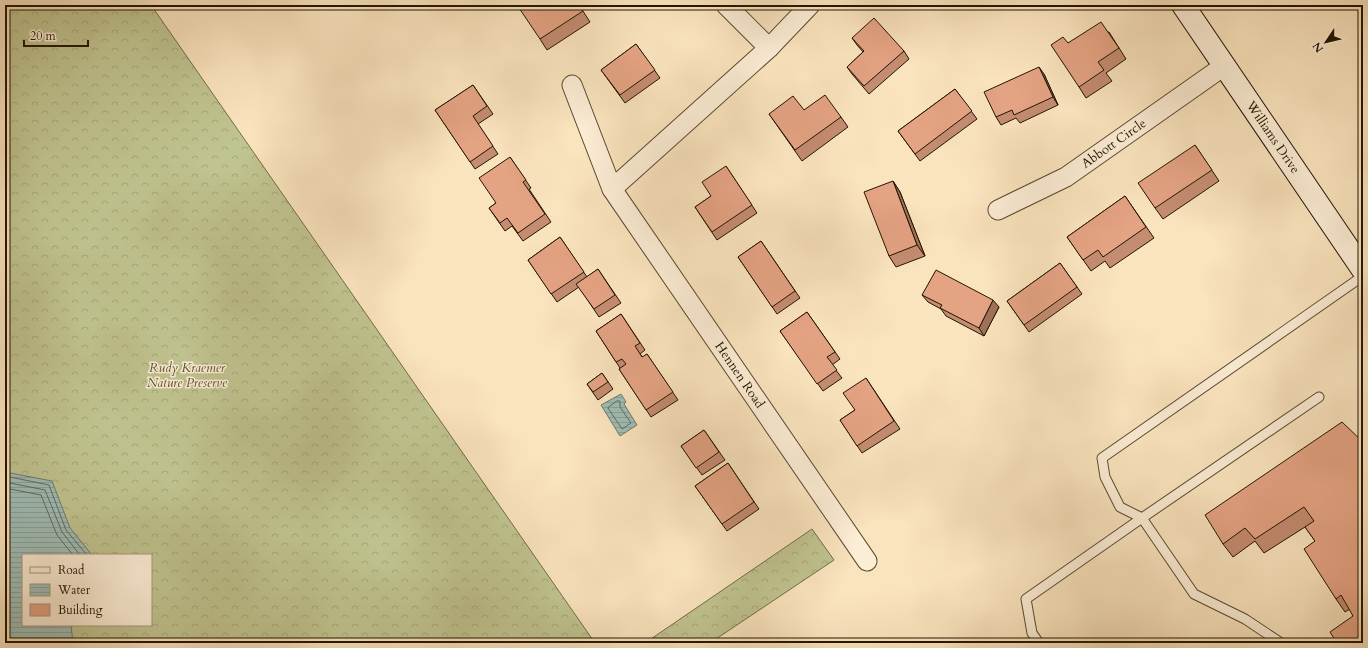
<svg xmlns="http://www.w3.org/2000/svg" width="1368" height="648" font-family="Cardo,serif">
  <defs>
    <pattern id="forest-crowns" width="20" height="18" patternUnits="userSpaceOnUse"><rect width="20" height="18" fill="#c0c490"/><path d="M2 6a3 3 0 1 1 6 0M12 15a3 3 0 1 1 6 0" fill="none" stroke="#a5a87a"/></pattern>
    <pattern id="water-rules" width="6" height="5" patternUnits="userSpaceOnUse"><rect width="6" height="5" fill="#9fbeb7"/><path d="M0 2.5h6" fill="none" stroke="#89a29c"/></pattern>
  </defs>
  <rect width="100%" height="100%" fill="#fae4be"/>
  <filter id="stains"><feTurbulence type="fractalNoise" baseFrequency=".005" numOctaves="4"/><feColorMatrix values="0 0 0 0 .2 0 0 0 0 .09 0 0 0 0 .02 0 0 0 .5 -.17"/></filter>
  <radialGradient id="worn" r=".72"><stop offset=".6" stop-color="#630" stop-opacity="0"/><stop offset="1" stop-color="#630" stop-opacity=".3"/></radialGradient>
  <g fill="url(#forest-crowns)" stroke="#726c48" fill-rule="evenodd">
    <path d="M5 5H151L595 643H5ZM23 555H151V625H23Z"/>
    <path d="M812 529 834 560 710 643H645Z"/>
  </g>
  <g fill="url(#water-rules)" stroke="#6d7a6e">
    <path d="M621 394 626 402 624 404 637 425 620 436 601 405Z"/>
    <path d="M5 472 52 481 70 528 92 555H23V625H71L73 643H5Z"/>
  </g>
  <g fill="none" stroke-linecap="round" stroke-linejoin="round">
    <g stroke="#616a5c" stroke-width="1">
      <path d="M617 401H620V407L631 423 622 429 608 408Z"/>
      <path d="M5 476 49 485 66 530 87 555"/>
      <path d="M5 482 45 490 62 532 80 555"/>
      <path d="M5 488 41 495 57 535 73 555"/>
    </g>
    <defs>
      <g id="service">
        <path d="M1319 397 1142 518 1120 507 1105 477 1102 458 1363 276"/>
        <path d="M1039 643 1032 633 1026 599 1142 518 1194 594 1245 619 1281 643"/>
      </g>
      <g id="minor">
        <path d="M726 5 769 48"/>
        <path id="s1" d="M572 85 612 189 867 561"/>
        <path d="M612 189 769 48 810 5"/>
        <path id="s2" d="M998 210 1066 177 1224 66"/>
      </g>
      <g id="secondary">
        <path id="s3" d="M1183 5 1363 270"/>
      </g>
    </defs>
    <use href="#service" stroke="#594930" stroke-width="11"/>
    <use href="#minor" stroke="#594930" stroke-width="21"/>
    <use href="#secondary" stroke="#231501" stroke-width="24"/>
    <use href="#service" stroke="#fcedd5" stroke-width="9"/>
    <use href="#minor" stroke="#fcedd5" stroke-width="19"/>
    <use href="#secondary" stroke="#fcedd5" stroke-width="22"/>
  </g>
  <g fill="#c48c71" stroke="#231501">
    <path d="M579 5 590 22 547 50 540 39Z"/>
    <path d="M1109 32 1126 59 1106 73 1112 81 1086 98 1079 87 1068 43Z"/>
    <path d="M852 38 904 51 909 59 869 94 852 74 847 67 863 52 857 45Z"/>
    <path d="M636 44 660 78 625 103 601 70Z"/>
    <path d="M1044 74 1058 105 1020 123 1016 118 1001 125 996 117Z"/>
    <path d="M473 85 493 114 478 124 498 154 475 169 435 110Z"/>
    <path d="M955 89 977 119 920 161 898 131Z"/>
    <path d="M804 110 841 117 848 127 802 161 769 114Z"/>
    <path d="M1195 145 1219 181 1163 219 1155 208Z"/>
    <path d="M510 157 531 188 529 189 551 222 523 241 512 226 505 231 489 208 496 203Z"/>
    <path d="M726 166 757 213 717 240 695 207 711 196Z"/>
    <path d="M893 181 900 192 925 256 896 267 889 256Z"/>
    <path d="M1125 196 1154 238 1110 268 1105 261 1091 271 1067 237Z"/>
    <path d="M560 237 587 277 598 269 621 303 599 317 579 287 557 302 528 260Z"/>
    <path d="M761 241 800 298 777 314 738 257Z"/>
    <path d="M1060 263 1082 294 1029 332 1007 301Z"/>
    <path d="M922 295 999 307 984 336 946 316 941 309 928 302Z"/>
    <path d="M807 312 840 359 832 365 842 378 823 391 780 331Z"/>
    <path d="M621 314 645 350 640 354 643 357 647 354 678 400 651 417 619 369 620 368 596 331Z"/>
    <path d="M602 373 613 389 598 400 587 384Z"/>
    <path d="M866 378 900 429 862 453 840 420 855 410Z"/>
    <path d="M1342 422 1353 616 1350 609 1345 612 1336 599 1315 541 1305 527 1264 553 1255 541 1233 557 1223 544Z"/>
    <path d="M704 430 725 460 702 475 681 446Z"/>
    <path d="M728 463 759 509 727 531 695 486Z"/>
  </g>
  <g fill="#a0725c" stroke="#231501">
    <path d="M1039 67 1044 74 1058 105 1053 97Z"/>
    <path d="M893 181 900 192 925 256 917 245Z"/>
    <path d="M993 300 999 307 984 336 979 328Z"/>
  </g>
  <g fill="#e4a383" stroke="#231501">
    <path d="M517 5H579L583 11 540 39Z"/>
    <path d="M874 18 904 51 864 86 847 67 864 51 852 38Z"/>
    <path d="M1101 22 1119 48 1098 62 1104 70 1079 87 1051 45 1063 37 1068 43Z"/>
    <path d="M636 44 655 70 620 95 601 70Z"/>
    <path d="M1039 67 1053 97 1014 115 1012 110 996 117 984 92Z"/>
    <path d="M473 85 487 106 473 116 493 146 470 162 435 110Z"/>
    <path d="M955 89 972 111 915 154 898 131Z"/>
    <path d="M825 95 841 117 795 150 769 114 793 96 804 110Z"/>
    <path d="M1195 145 1212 170 1155 208 1138 183Z"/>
    <path d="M510 157 526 180 523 182 545 214 518 233 507 218 500 223 489 208 496 203 479 178Z"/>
    <path d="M726 166 752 205 712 232 695 207 711 196 702 182Z"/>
    <path d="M893 181 917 245 889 256 864 192Z"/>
    <path d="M1125 196 1146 227 1103 257 1098 250 1083 260 1067 237Z"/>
    <path d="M560 237 584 272 551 294 528 260Z"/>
    <path d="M761 241 795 291 772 307 738 257Z"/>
    <path d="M1060 263 1077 287 1024 325 1007 301Z"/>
    <path d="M598 269 615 295 594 309 576 284Z"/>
    <path d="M936 270 993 300 979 328 940 308 942 305 922 295Z"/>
    <path d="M807 312 835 352 827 357 837 370 817 384 780 331Z"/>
    <path d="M621 314 640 343 635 346 642 357 647 354 673 392 646 410 619 369 626 364 622 359 616 362 596 331Z"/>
    <path d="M602 373 608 382 593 392 587 384Z"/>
    <path d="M866 378 894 421 857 446 840 420 855 410 843 393Z"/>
    <path d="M1342 422 1363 442V643H1337L1330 632 1353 616 1341 595 1336 599 1304 549 1315 541 1305 527 1314 521 1304 507 1255 539 1245 528 1223 544 1205 515Z"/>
    <path d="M704 430 719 452 696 468 681 446Z"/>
    <path d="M728 463 754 502 722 524 695 486Z"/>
  </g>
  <g text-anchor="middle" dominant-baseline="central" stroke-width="3" stroke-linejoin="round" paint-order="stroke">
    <g font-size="13" fill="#231501" stroke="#fcedd5">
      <text stroke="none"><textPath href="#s3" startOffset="160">Williams Drive</textPath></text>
      <text stroke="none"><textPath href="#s2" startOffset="134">Abbott Circle</textPath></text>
      <text stroke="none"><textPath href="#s1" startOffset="337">Hennen Road</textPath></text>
    </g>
    <g font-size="13" font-style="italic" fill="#5a5233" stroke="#fcedd5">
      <text x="187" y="368">Rudy Kraemer<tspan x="187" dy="15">Nature Preserve</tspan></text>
    </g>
  </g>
  <rect width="1368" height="648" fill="none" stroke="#fae4be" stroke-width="20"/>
  <rect x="6" y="6" width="1356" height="636" fill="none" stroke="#231501" stroke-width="2"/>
  <rect x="10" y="10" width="1348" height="628" fill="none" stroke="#231501"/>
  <rect x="22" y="554" width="130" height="72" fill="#fcedd5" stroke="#a59780"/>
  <rect x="30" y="567" width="20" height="6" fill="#fcedd5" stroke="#a59780"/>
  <text x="58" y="574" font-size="12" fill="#231501">Road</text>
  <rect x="30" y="584" width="20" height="12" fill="url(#water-rules)" stroke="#a59780"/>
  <text x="58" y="594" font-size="12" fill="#231501">Water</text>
  <rect x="30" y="604" width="20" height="12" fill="#e4a383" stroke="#a59780"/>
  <text x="58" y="614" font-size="12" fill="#231501">Building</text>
  <g transform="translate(1326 42) rotate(235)" stroke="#fcedd5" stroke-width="3" paint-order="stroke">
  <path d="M0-3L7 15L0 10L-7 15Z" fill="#231501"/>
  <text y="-6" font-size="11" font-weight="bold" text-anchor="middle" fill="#231501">N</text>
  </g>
  <path d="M24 40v6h64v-6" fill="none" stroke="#231501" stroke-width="2"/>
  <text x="30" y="40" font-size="12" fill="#231501" stroke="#fcedd5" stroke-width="3" paint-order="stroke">20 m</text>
  <rect width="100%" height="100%" filter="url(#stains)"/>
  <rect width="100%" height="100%" fill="url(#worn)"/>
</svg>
